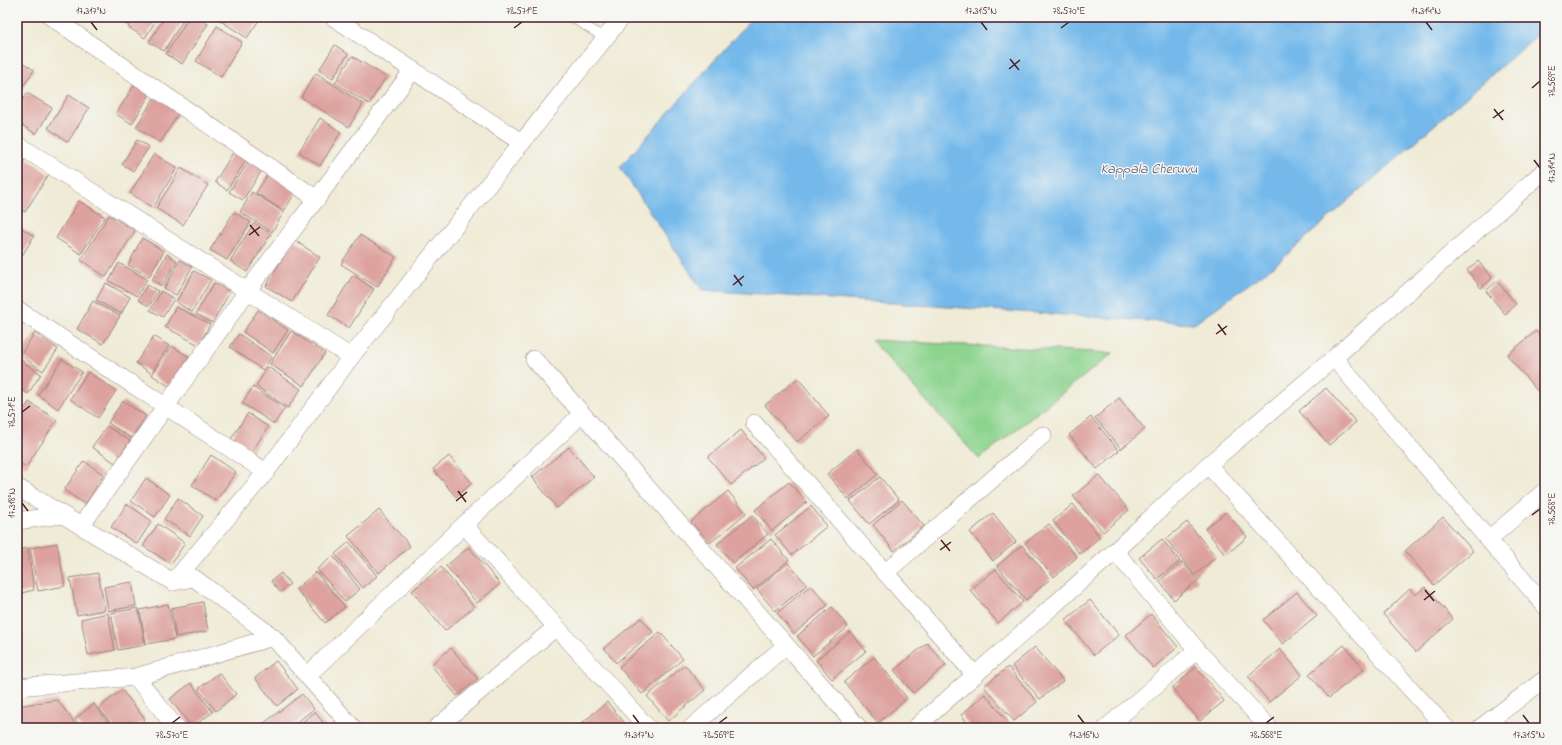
<svg xmlns="http://www.w3.org/2000/svg" width="1562" height="745" font-family="'Indie Flower',sans-serif">
  <rect width="100%" height="100%" fill="#f6f6f2"/>
  <filter id="ink" filterUnits="userSpaceOnUse"><feTurbulence type="fractalNoise" baseFrequency=".025" numOctaves="2"/><feDisplacementMap in="SourceGraphic" scale="8" xChannelSelector="R" yChannelSelector="G"/><feConvolveMatrix kernelMatrix="1 2 1 2 8 2 1 2 1" color-interpolation-filters="sRGB"/></filter>
  <filter id="wash" filterUnits="userSpaceOnUse"><feTurbulence type="fractalNoise" baseFrequency=".012" numOctaves="4" result="noise"/><feDisplacementMap in="SourceGraphic" scale="16" xChannelSelector="R" yChannelSelector="G"/><feGaussianBlur stdDeviation="0.9" result="paint"/><feColorMatrix in="noise" values="0 0 0 0 0 0 0 0 0 0 0 0 0 0 0 0 0 1.4 0 .05"/><feComposite in="paint" operator="in"/></filter>
  <g filter="url(#wash)">
    <rect width="100%" height="100%" fill="#efebd6"/>
    <path fill="#8dd48f" stroke="#6c7a5d" d="M871 340 1113 353 979 459Z"/>
    <path fill="#74b9eb" stroke="#5f6c8b" d="M753 17H1545V28L1275 265 1194 324 702 290 620 167Z"/>
    <g id="blocks">
      <g fill="#dda29d">
        <path d="M115 17H132L127 25Z"/>
        <path d="M134 17H158L145 38 128 27Z"/>
        <path d="M165 17H185L164 51 149 42Z"/>
        <path d="M189 17H197L208 24 182 64 166 54Z"/>
        <path d="M219 17H261L247 38 218 19Z"/>
        <path d="M217 26 242 42 221 77 196 61Z"/>
        <path d="M335 45 348 54 333 78 319 70Z"/>
        <path d="M352 56 386 77 369 104 335 83Z"/>
        <path d="M17 59 34 70 17 96Z"/>
        <path d="M316 73 363 104 349 127 301 97Z"/>
        <path d="M135 84 150 94 132 124 116 114Z"/>
        <path d="M27 93 52 108 36 134 17 122V109Z"/>
        <path d="M69 95 89 108 68 142 48 128Z"/>
        <path d="M156 95 180 111 160 143 136 127Z"/>
        <path d="M320 118 341 132 320 166 299 152Z"/>
        <path d="M137 140 149 147 133 171 122 164Z"/>
        <path d="M234 151 247 159 227 190 215 182Z"/>
        <path d="M154 154 177 168 153 208 130 193Z"/>
        <path d="M26 158 49 174 25 212 17 207V173Z"/>
        <path d="M250 159 264 167 243 200 229 192Z"/>
        <path d="M181 168 208 185 183 225 156 208Z"/>
        <path d="M268 174 296 191 284 211 256 193Z"/>
        <path d="M252 192 284 212 272 232 240 212Z"/>
        <path d="M79 201 105 217 81 254 56 238Z"/>
        <path d="M234 212 251 222 227 260 210 250Z"/>
        <path d="M109 215 135 231 106 277 81 260Z"/>
        <path d="M254 223 271 234 247 272 230 261Z"/>
        <path d="M18 226 34 236 17 264V227Z"/>
        <path d="M360 235 396 257 377 287 341 264Z"/>
        <path d="M142 238 164 251 149 277 128 265Z"/>
        <path d="M294 240 320 257 292 302 266 286Z"/>
        <path d="M167 254 177 261 162 286 152 280Z"/>
        <path d="M180 260 192 267 176 295 164 288Z"/>
        <path d="M1478 261 1492 278 1481 288 1467 270Z"/>
        <path d="M119 263 147 279 137 296 109 281Z"/>
        <path d="M194 271 211 280 192 312 176 302Z"/>
        <path d="M353 275 374 289 349 328 328 315Z"/>
        <path d="M1497 281 1516 304 1505 314 1486 291Z"/>
        <path d="M106 283 130 297 121 314 96 300Z"/>
        <path d="M214 283 230 292 212 323 196 314Z"/>
        <path d="M147 285 158 291 149 306 138 300Z"/>
        <path d="M161 291 174 299 163 317 150 310Z"/>
        <path d="M93 301 120 316 103 344 77 329Z"/>
        <path d="M176 307 210 324 199 345 165 327Z"/>
        <path d="M258 310 288 330 273 353 243 332Z"/>
        <path d="M291 331 325 353 304 386 270 364Z"/>
        <path d="M1536 331 1545 342V400L1507 355Z"/>
        <path d="M35 333 58 349 43 371 20 355Z"/>
        <path d="M239 334 272 357 263 370 230 347Z"/>
        <path d="M154 336 169 346 151 373 136 363Z"/>
        <path d="M172 346 189 357 170 387 152 375Z"/>
        <path d="M17 358 41 374 28 394 17 387Z"/>
        <path d="M62 359 82 372 58 409 38 395Z"/>
        <path d="M268 367 301 389 288 408 256 386Z"/>
        <path d="M88 372 116 391 98 418 70 399Z"/>
        <path d="M798 378 829 416 797 442 765 405Z"/>
        <path d="M253 387 285 408 274 424 242 403Z"/>
        <path d="M1326 388 1356 422 1329 445 1299 411Z"/>
        <path d="M1119 398 1145 429 1121 449 1095 418Z"/>
        <path d="M123 401 146 416 131 438 108 423Z"/>
        <path d="M29 402 57 420 26 467 17 461V420Z"/>
        <path d="M248 413 268 427 251 453 231 439Z"/>
        <path d="M1091 417 1119 451 1097 469 1069 435Z"/>
        <path d="M107 426 130 441 115 463 92 447Z"/>
        <path d="M741 430 764 458 731 485 708 457Z"/>
        <path d="M569 447 594 477 557 508 532 477Z"/>
        <path d="M857 449 878 474 848 499 827 474Z"/>
        <path d="M211 455 236 472 216 501 192 485Z"/>
        <path d="M449 456 472 483 456 497 433 469Z"/>
        <path d="M84 461 104 475 85 504 64 490Z"/>
        <path d="M1099 475 1129 510 1103 532 1073 496Z"/>
        <path d="M880 477 899 500 869 524 850 501Z"/>
        <path d="M146 478 170 495 155 517 131 501Z"/>
        <path d="M789 482 807 502 772 531 755 510Z"/>
        <path d="M728 491 746 513 710 543 691 522Z"/>
        <path d="M178 498 203 516 190 536 164 519Z"/>
        <path d="M902 500 924 526 894 551 873 525Z"/>
        <path d="M127 504 152 521 137 544 111 527Z"/>
        <path d="M1073 504 1100 537 1080 554 1053 521Z"/>
        <path d="M811 506 827 526 792 555 775 535Z"/>
        <path d="M379 510 410 546 379 573 348 536Z"/>
        <path d="M1226 512 1247 537 1226 555 1205 529Z"/>
        <path d="M993 513 1016 542 993 561 970 532Z"/>
        <path d="M752 515 768 534 733 563 717 544Z"/>
        <path d="M1443 517 1473 551 1434 585 1405 551Z"/>
        <path d="M1187 522 1216 557 1195 575 1166 539Z"/>
        <path d="M158 524 185 543 171 564 143 546Z"/>
        <path d="M1049 524 1077 557 1054 577 1025 543Z"/>
        <path d="M771 539 789 560 753 590 735 568Z"/>
        <path d="M1162 539 1180 561 1157 579 1139 558Z"/>
        <path d="M349 542 377 576 363 588 335 554Z"/>
        <path d="M57 543 65 586 38 591 30 548Z"/>
        <path d="M1022 545 1050 579 1026 600 997 566Z"/>
        <path d="M469 547 500 584 477 603 446 566Z"/>
        <path d="M28 548 34 590 17 594V550Z"/>
        <path d="M333 556 360 589 345 602 317 569Z"/>
        <path d="M1182 562 1198 580 1174 600 1159 581Z"/>
        <path d="M788 563 807 585 775 611 757 589Z"/>
        <path d="M441 567 474 607 445 631 412 591Z"/>
        <path d="M996 569 1023 602 998 623 970 590Z"/>
        <path d="M316 572 345 607 325 623 296 589Z"/>
        <path d="M98 573 105 610 77 615 70 578Z"/>
        <path d="M281 573 290 584 280 592 271 581Z"/>
        <path d="M132 582 136 606 108 611 104 587Z"/>
        <path d="M811 585 828 605 794 634 777 613Z"/>
        <path d="M1425 587 1453 619 1416 652 1383 614 1410 589 1415 595Z"/>
        <path d="M1297 592 1317 616 1283 644 1263 620Z"/>
        <path d="M1090 600 1119 635 1094 655 1065 620Z"/>
        <path d="M203 602 208 631 176 637 171 608Z"/>
        <path d="M168 604 175 639 146 644 140 610Z"/>
        <path d="M832 607 848 627 813 656 797 636Z"/>
        <path d="M138 608 145 645 118 650 111 613Z"/>
        <path d="M108 613 115 650 88 655 81 619Z"/>
        <path d="M1151 614 1178 647 1153 668 1126 635Z"/>
        <path d="M641 618 653 632 616 663 604 648Z"/>
        <path d="M660 632 683 659 642 694 619 667Z"/>
        <path d="M850 632 866 651 832 679 816 660Z"/>
        <path d="M927 643 946 665 913 693 894 670Z"/>
        <path d="M1344 645 1364 669 1329 698 1309 674Z"/>
        <path d="M1035 647 1063 681 1040 699 1012 666Z"/>
        <path d="M451 648 478 679 457 696 431 665Z"/>
        <path d="M1280 649 1302 675 1269 702 1248 676Z"/>
        <path d="M874 657 907 698 878 723 844 682Z"/>
        <path d="M276 661 298 689 277 706 255 678Z"/>
        <path d="M685 665 705 690 668 721 647 696Z"/>
        <path d="M1008 667 1037 702 1014 721 984 686Z"/>
        <path d="M1196 667 1224 701 1200 721 1172 688Z"/>
        <path d="M219 673 236 694 216 711 198 689Z"/>
        <path d="M191 683 213 712 192 727 170 699Z"/>
        <path d="M122 690 145 719 134 728H115L99 708Z"/>
        <path d="M302 694 314 709 289 728H266L263 724Z"/>
        <path d="M985 694 1012 727 1011 728H972L961 715Z"/>
        <path d="M57 700 75 723 69 728H17V706Z"/>
        <path d="M607 702 629 728H576Z"/>
        <path d="M94 704 113 728H82L75 719Z"/>
        <path d="M315 712 327 728H295Z"/>
      </g>
    </g>
  </g>
  <g filter="url(#ink)">
    <use href="#blocks" fill-opacity="0" stroke="#9c8580" stroke-width="1"/>
    <g fill="none" stroke-linecap="round" stroke-linejoin="round">
      <defs>
        <path id="lane" d="M571 17 605 38"/>
        <g id="street">
          <path d="M51 17 317 199"/>
          <path d="M333 17 522 143"/>
          <path d="M17 144 351 357"/>
          <path d="M17 309 266 472"/>
          <path d="M1334 358 1545 606"/>
          <path d="M534 359 859 728"/>
          <path d="M754 423 975 675"/>
          <path d="M1208 465 1446 728"/>
          <path d="M17 487 173 582 194 578 273 637 136 677 17 687"/>
          <path d="M17 521 62 515"/>
          <path d="M464 525 648 728"/>
          <path d="M81 526 248 290 413 70"/>
          <path d="M1489 539 1545 491"/>
          <path d="M1115 551 1197 650 1269 728"/>
          <path d="M885 573 1043 435"/>
          <path d="M173 582 266 472 351 357 622 17"/>
          <path d="M273 637 353 728"/>
          <path d="M308 675 464 525 582 414"/>
          <path d="M136 677 176 728"/>
          <path d="M436 728 556 627"/>
          <path d="M691 728 785 646"/>
          <path d="M915 728 1115 551 1208 465 1334 358 1545 170"/>
          <path d="M1106 728 1197 650"/>
          <path d="M1480 728 1545 679"/>
        </g>
      </defs>
      <use href="#lane" stroke="#9c8580" stroke-width="10"/>
      <use href="#street" stroke="#9c8580" stroke-width="18"/>
      <use href="#lane" stroke="#fff" stroke-width="9"/>
      <use href="#street" stroke="#fff" stroke-width="17"/>
    </g>
  </g>
  <path fill="none" stroke="#4a1f2b" stroke-width="1.5" d="M91 22 97 30M981 22 987 30M1426 22 1432 30M514 28 522 22M1061 28 1069 22M1010 59 1019 70M1009 69 1020 60M1532 88 1540 81M1494 109 1503 120M1493 118 1504 110M1534 160 1540 168M250 225 259 236M249 235 260 227M734 275 742 286M733 285 744 276M1218 324 1226 335M1216 334 1227 326M22 412 30 406M458 491 466 502M456 501 467 492M22 503 28 511M1532 515 1540 509M941 540 950 551M940 550 951 542M1425 590 1434 601M1424 600 1435 591M633 715 639 723M1078 715 1084 723M1523 715 1529 723M172 723 180 717M719 723 727 717M1266 723 1274 717"/>
  <g text-anchor="middle" dominant-baseline="central" stroke-width="3" stroke-linejoin="round" paint-order="stroke">
    <g font-size="14" font-style="italic" fill="#59556e" stroke="#f6f6f2">
      <text x="1149" y="169">Kappala Cheruvu</text>
    </g>
  </g>
  <rect width="1562" height="745" fill="none" stroke="#f6f6f2" stroke-width="44"/>
  <rect x="22" y="22" width="1518" height="701" fill="none" stroke="#4a1f2b" stroke-width="1.5"/>
  <g font-size="10" text-anchor="middle" fill="#4a1f2b">
    <text x="91" y="14">17.317°N</text>
    <text x="522" y="14">78.571°E</text>
    <text x="981" y="14">17.315°N</text>
    <text x="1069" y="14">78.570°E</text>
    <text x="1426" y="14">17.314°N</text>
    <text transform="translate(1551 81) rotate(-90)" y="4">78.569°E</text>
    <text transform="translate(1551 168) rotate(-90)" y="4">17.314°N</text>
    <text transform="translate(11 412) rotate(-90)" y="4">78.571°E</text>
    <text transform="translate(11 503) rotate(-90)" y="4">17.318°N</text>
    <text transform="translate(1551 509) rotate(-90)" y="4">78.568°E</text>
    <text x="172" y="738">78.570°E</text>
    <text x="639" y="738">17.317°N</text>
    <text x="719" y="738">78.569°E</text>
    <text x="1084" y="738">17.316°N</text>
    <text x="1266" y="738">78.568°E</text>
    <text x="1529" y="738">17.315°N</text>
  </g>
</svg>
